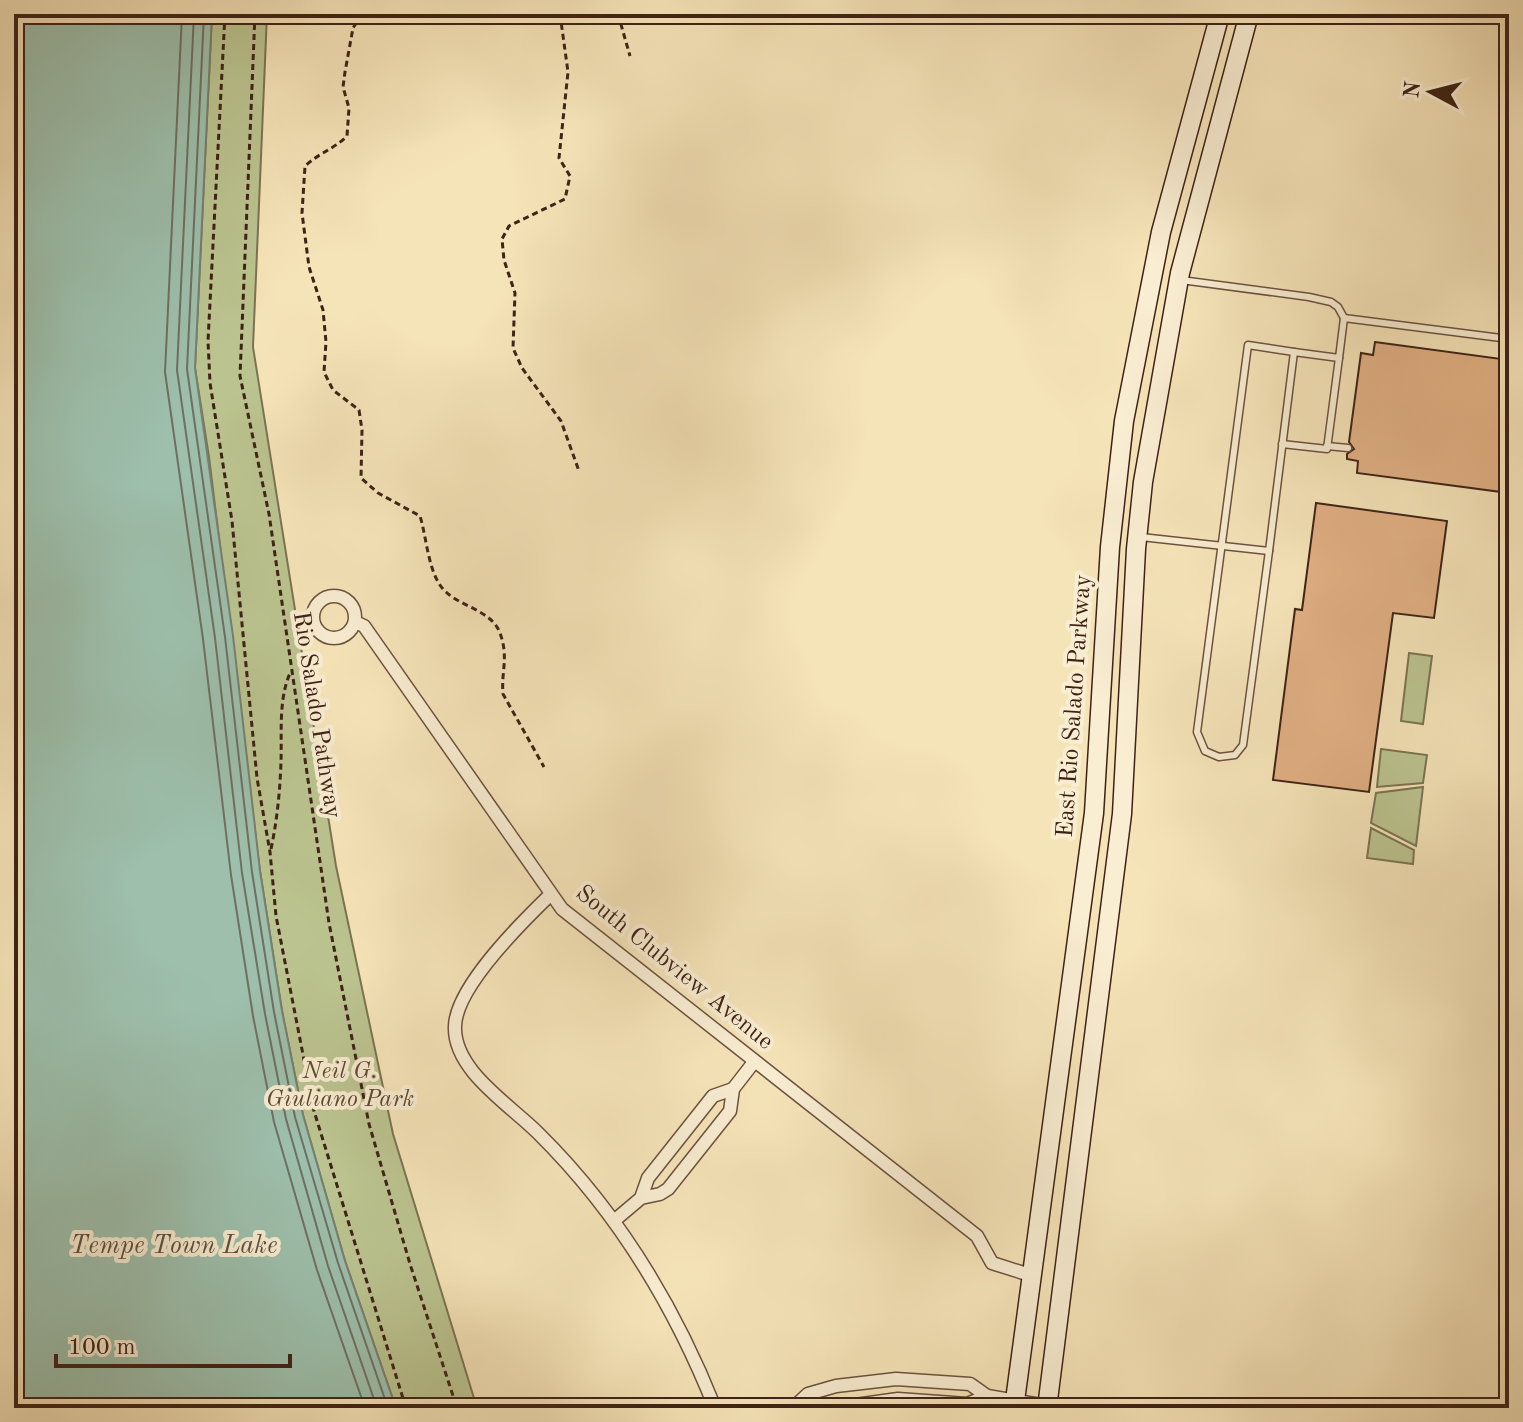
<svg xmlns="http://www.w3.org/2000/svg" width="1523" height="1422" font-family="'Old Standard TT',serif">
  <rect width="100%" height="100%" fill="#f6e4b9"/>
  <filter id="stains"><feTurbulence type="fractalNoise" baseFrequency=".0025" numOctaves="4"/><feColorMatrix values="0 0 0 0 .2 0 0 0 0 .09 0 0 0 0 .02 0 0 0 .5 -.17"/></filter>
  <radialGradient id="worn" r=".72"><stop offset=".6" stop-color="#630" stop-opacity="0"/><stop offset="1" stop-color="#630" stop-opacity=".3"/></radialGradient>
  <g fill="#bbc490" stroke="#7c7353" stroke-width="2">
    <path d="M212 14H267L253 347 336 866 393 1134 477 1408H396L345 1261 303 1115 282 1011 260 871 209 457 195 368Z"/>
    <path d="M1409 653 1432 656 1423 724 1401 721Z"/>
    <path d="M1381 749 1427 755 1423 783 1377 787Z"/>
    <path d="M1423 787 1416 846 1371 823 1376 793Z"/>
    <path d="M1371 828 1414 850 1413 864 1367 858Z"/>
  </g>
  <path fill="#9dbfac" stroke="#778070" stroke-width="2" d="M14 14H212L195 368 233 636 260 871 282 1011 303 1115 345 1261 396 1408H14Z"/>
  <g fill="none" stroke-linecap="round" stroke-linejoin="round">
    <g stroke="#6e7061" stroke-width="2">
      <path d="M182 14 165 372 203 639 231 875 253 1016 274 1122 317 1270 365 1408"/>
      <path d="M194 14 177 370 215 638 242 873 265 1014 286 1119 328 1266 377 1408"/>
      <path d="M204 14 187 369 225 637 252 872 274 1012 295 1117 338 1263 388 1408"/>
    </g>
  </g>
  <g fill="#e1b084" stroke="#3e2216" stroke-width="2">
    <path d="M1375 342 1509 360V493L1357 473 1358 461 1347 459V454L1354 449 1349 442 1361 353 1373 355Z"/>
    <path d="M1316 503 1447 521 1434 618 1393 613 1369 792 1273 780 1295 609 1302 610Z"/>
  </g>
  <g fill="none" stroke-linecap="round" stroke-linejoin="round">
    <defs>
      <g id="service">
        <path d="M1181 280 1309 297 1331 302 1338 307 1344 318"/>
        <path d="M1282 444 1327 449 1339 358"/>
        <path d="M1327 446 1348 448"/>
        <path d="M1141 537 1269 551 1294 352 1339 358 1344 318 1509 339"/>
        <path d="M1269 551 1243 745 1235 755 1219 757 1205 751 1197 732 1248 345 1294 352"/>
      </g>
      <g id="minor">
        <circle cx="334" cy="617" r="21"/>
        <path d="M355 622 364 626 562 909 977 1236 992 1263 1033 1276"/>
        <path d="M550 895C522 922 456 987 455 1026 453 1070 509 1104 538 1133 617 1211 674 1305 715 1408"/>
        <path d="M733 1089 754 1062"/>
        <path d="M615 1220 641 1198 648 1178 713 1096 733 1089 730 1111 668 1189 660 1194 641 1198"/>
        <path d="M987 1396 1047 1406"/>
        <path d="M793 1408 808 1394 836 1386 896 1379 970 1384 987 1396 967 1404 898 1399 834 1408"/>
      </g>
      <g id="secondary">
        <path d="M1014 1408 1094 813 1110 547 1124 421 1161 232 1220 14"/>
        <path d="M1047 1408 1122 814 1136 549 1143 482 1180 273 1249 14"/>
      </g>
    </defs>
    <use href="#service" stroke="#6c523f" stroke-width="9"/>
    <use href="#minor" stroke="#6c523f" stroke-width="15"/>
    <use href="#secondary" stroke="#3e2216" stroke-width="21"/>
    <g stroke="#3e2216" stroke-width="3" stroke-dasharray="6 4" stroke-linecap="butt">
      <path d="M225 14 208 341 210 383 232 521 257 778 270 852 276 916 314 1111 406 1408"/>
      <path d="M255 14 240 376 269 514 329 923 369 1124 410 1264 457 1408"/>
      <path d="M362 14 353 28 345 72 343 87 349 108 347 136C334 149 319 153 305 166L302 213 309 267 323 310 326 342 324 372 333 390 359 410 362 430 361 478 378 493 420 516C427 538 428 576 446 592 462 607 492 611 500 633 509 658 501 671 503 694L544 767"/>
      <path d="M560 14 568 72 559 158 570 176 565 199 509 226 502 239 504 260 515 293 513 348 522 368 561 421 579 471"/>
      <path d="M618 14 630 56"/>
      <path d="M271 849C277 821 280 791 281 762 282 733 278 698 291 671"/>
    </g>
    <use href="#service" stroke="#f9edd2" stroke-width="6"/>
    <use href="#minor" stroke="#f9edd2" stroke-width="12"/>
    <use href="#secondary" stroke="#f9edd2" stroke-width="18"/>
  </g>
  <g text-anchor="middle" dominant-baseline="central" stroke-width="8" stroke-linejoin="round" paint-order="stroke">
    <g font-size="24" fill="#3e2216" stroke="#f9edd2">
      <text transform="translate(1075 706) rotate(-86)">East Rio Salado Parkway</text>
      <text transform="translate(316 715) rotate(81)">Rio Salado Pathway</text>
      <text transform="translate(674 968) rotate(39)">South Clubview Avenue</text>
    </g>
    <g font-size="24" font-style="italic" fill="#5d4a34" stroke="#f9edd2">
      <text x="340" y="1072">Neil G.<tspan x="340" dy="28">Giuliano Park</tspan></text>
    </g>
    <g font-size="26" font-style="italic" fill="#5a5143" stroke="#f9edd2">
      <text x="174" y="1246">Tempe Town Lake</text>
    </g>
  </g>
  <rect width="1523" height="1422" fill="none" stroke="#f6e4b9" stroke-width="48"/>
  <rect x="16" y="16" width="1491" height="1390" fill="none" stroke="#3e2216" stroke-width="4"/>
  <rect x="24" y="24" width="1475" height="1374" fill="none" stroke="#3e2216" stroke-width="2"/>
  <g transform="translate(1431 92) rotate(277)" stroke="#f9edd2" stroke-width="6" paint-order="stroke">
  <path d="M0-6L14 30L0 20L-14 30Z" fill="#3e2216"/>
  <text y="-12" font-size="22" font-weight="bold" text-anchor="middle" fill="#3e2216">N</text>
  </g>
  <path d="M56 1354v12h234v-12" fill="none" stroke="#3e2216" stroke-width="4"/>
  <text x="68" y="1354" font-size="24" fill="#3e2216" stroke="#f9edd2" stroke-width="6" paint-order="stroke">100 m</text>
  <rect width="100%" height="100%" filter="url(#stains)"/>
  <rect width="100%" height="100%" fill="url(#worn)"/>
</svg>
